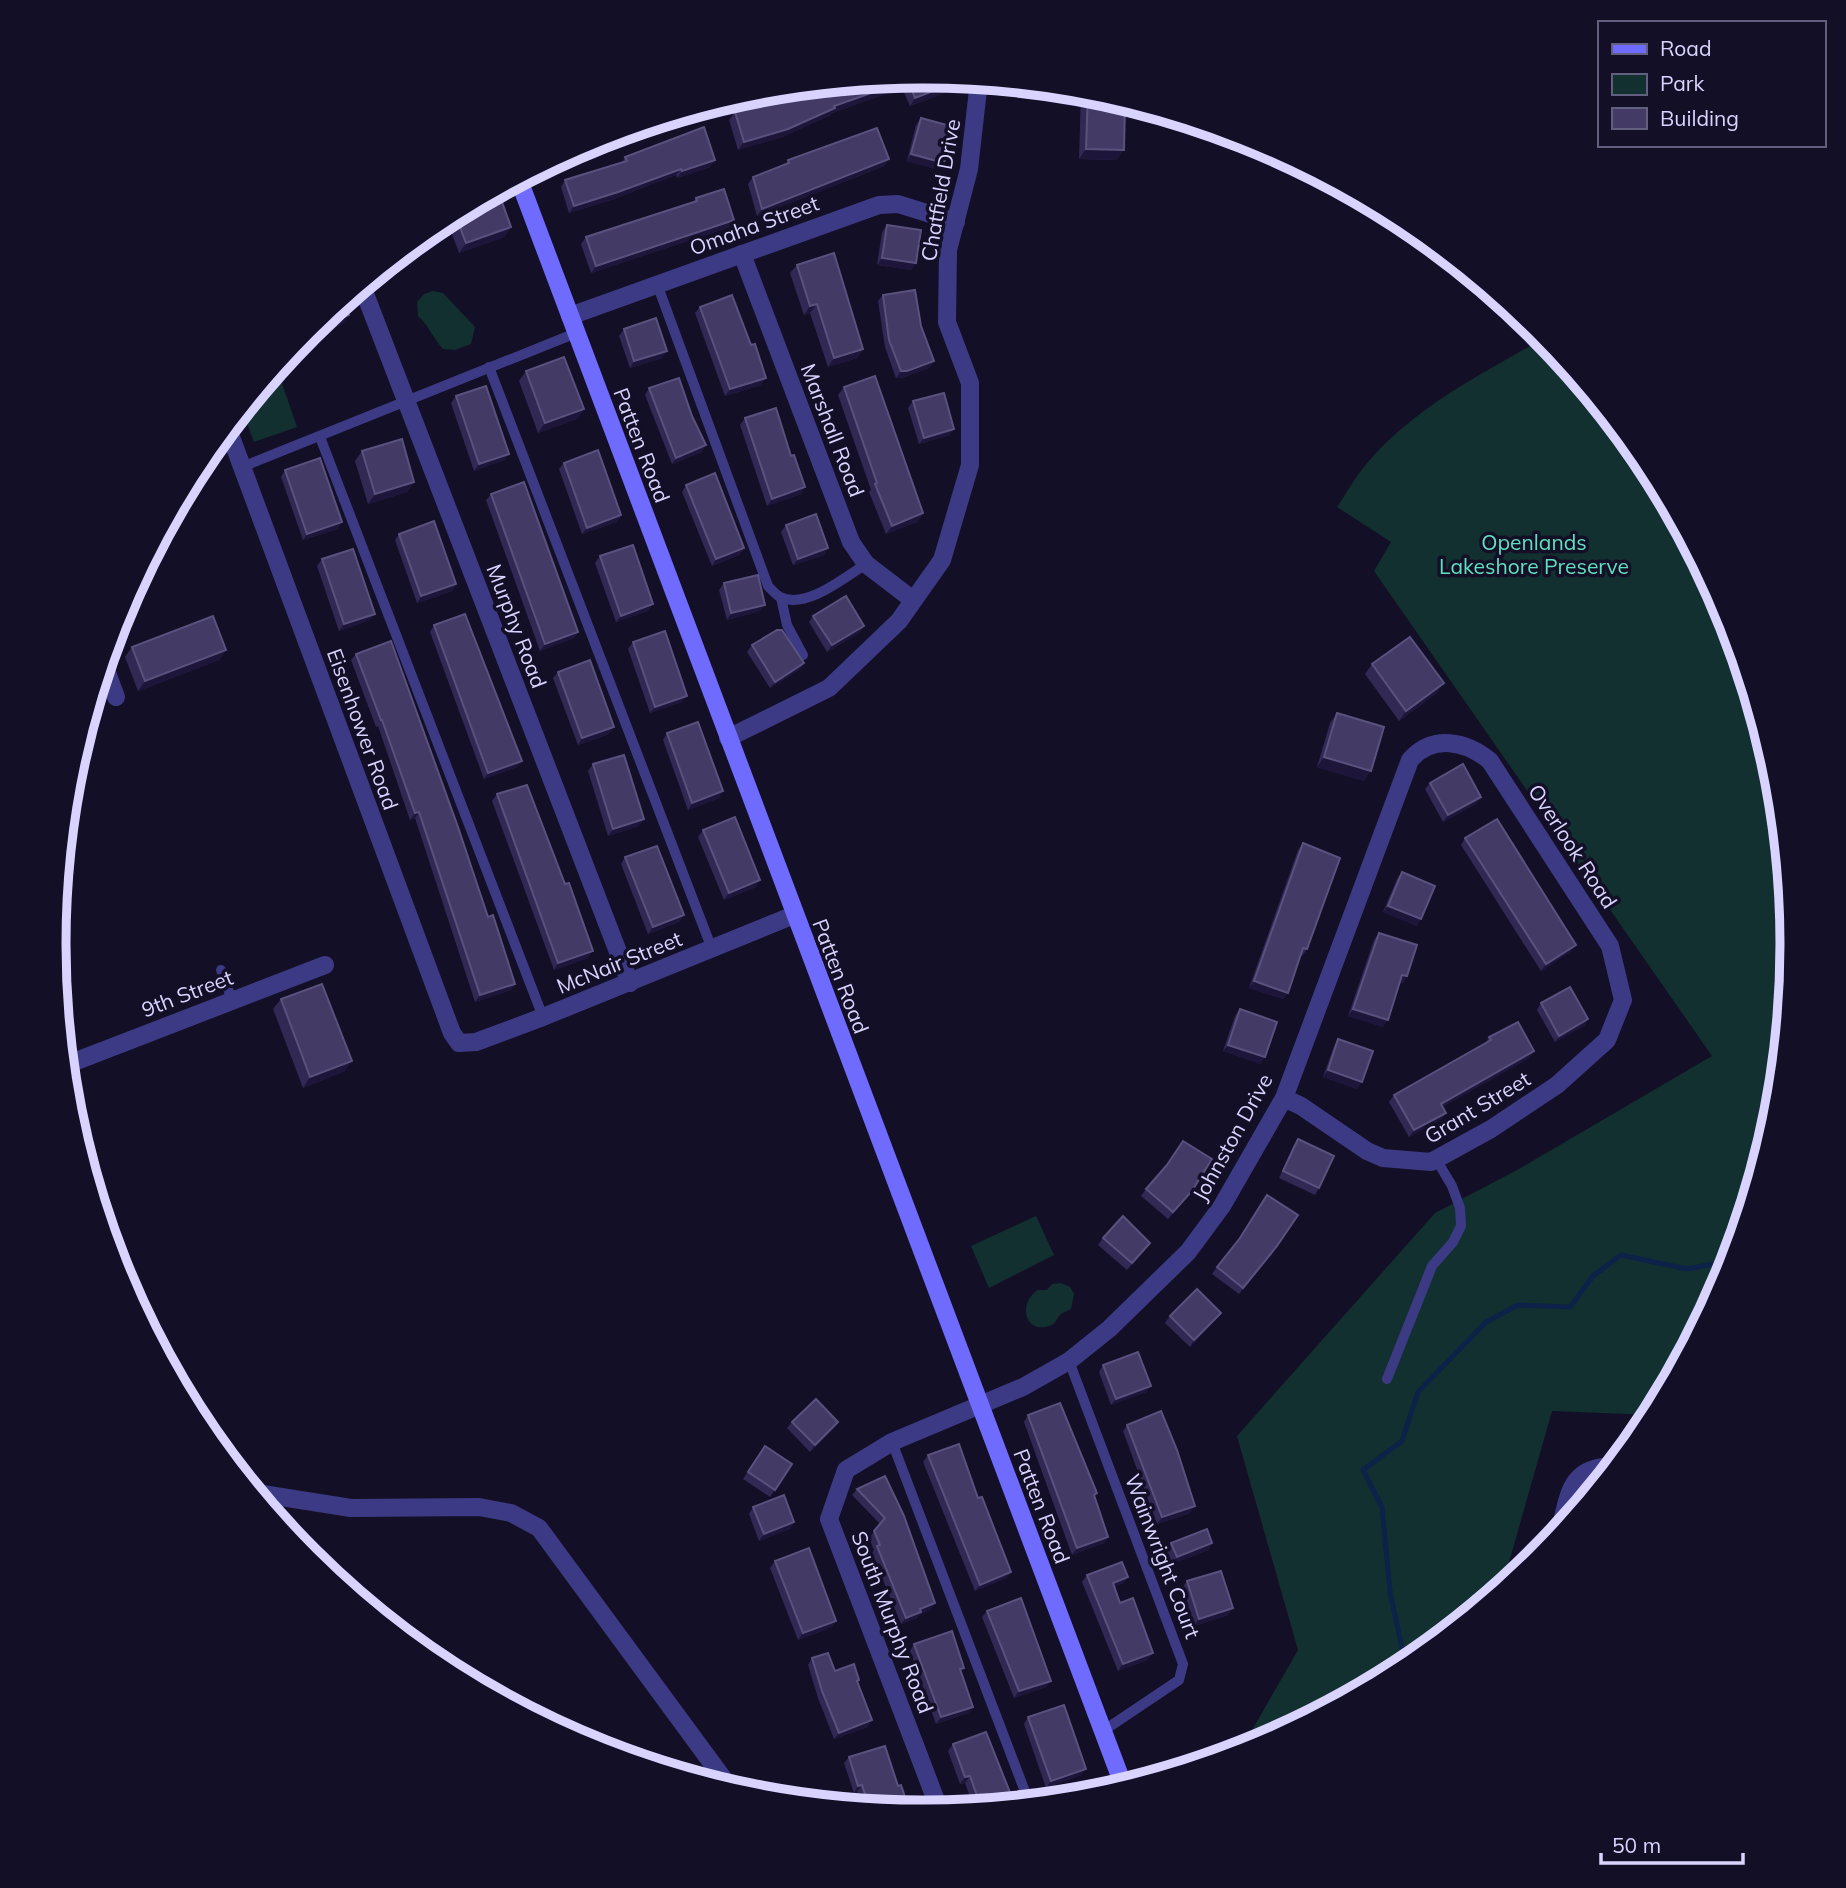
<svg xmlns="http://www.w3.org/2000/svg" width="1846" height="1888" font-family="Mulish,sans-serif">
  <rect width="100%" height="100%" fill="#130f26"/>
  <g fill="#12302f">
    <path d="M433 291 443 293 475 327 471 344 455 350 443 349C433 338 429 326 418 316L417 302 424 294Z"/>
    <path d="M1544 338 1646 462 1726 612 1775 775 1792 944 1775 1114 1725 1277 1652 1415 1552 1411 1502 1587 1405 1667 1255 1747 1240 1751 1298 1650 1237 1436 1435 1213 1519 1169 1712 1056 1374 571 1391 542 1337 507C1346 494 1354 479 1364 467 1412 408 1480 375 1544 338Z"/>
    <path d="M277 369 297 427 254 442 242 410Z"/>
    <path d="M1036 1216 1054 1255 989 1288 971 1246Z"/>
    <path d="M1061 1283 1070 1287 1074 1294 1071 1309C1068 1311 1064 1312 1061 1314 1056 1319 1056 1324 1049 1326 1025 1334 1017 1303 1038 1290H1047L1052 1284Z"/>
  </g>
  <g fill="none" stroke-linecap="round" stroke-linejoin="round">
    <path stroke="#0c2248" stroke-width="5" d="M1406 1666 1390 1592 1382 1507 1363 1470 1402 1441 1418 1392 1486 1322 1518 1305 1570 1307 1593 1276 1621 1255 1687 1269 1730 1261 1731 1258"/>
    <g stroke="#3d3a85" stroke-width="10">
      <path d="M657 284 768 586C771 589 776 595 780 597 806 610 845 577 866 564"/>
      <path d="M489 367 712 949"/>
      <path d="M320 437 543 1017"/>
      <path d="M242 467 576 333"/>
      <path d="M781 598 787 625 803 655"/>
      <path d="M54 943 66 977 58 980"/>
      <path d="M221 970 232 1000"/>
      <path d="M1069 1361 1183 1664 1179 1680 1103 1731"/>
      <path d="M1387 1379 1432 1266 1453 1242 1461 1226 1460 1208 1452 1186 1436 1159"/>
      <path d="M892 1442 1029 1802"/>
    </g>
    <g stroke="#3d3a85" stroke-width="18">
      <path d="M589 142 594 140"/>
      <path d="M742 254 851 542 866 564 913 600"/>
      <path d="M362 286 630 983"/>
      <path d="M570 316 879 205 898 204 956 222"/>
      <path d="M228 429 452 1033 459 1043 476 1042 543 1017 794 915"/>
      <path d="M104 665 116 697"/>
      <path d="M728 738 829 688 899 621 942 560 970 465V383L947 322 948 250 969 169 979 81"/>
      <path d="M66 1065 325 965"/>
      <path d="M256 1493 351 1508 479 1507 511 1513 539 1528 731 1789"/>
      <path d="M1560 1530C1569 1495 1569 1467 1613 1466"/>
      <path d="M940 1811 829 1519 846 1470 892 1442 1023 1387 1069 1361 1109 1329 1188 1252 1222 1206 1284 1098 1410 760C1433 734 1466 741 1490 761L1610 946 1623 1000 1607 1040 1557 1085 1491 1129 1431 1162 1383 1158 1367 1151 1301 1106 1284 1098"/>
    </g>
    <path stroke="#6f6bff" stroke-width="18" d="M519 180 1124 1787"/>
  </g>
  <g fill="#312854">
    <path d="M923 75 957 82 952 90 910 106 902 88 832 113 829 116 782 137 738 150 729 120 735 112Z"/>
    <path d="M1081 91 1093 92 1117 160 1079 159Z"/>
    <path d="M921 118 940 170 907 161 916 125Z"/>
    <path d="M625 157 715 160 710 167 677 178 676 175 614 199 569 213 561 187 565 180 622 163Z"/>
    <path d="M889 159 884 166 757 216 748 184 753 177 785 165 788 160Z"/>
    <path d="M498 191 511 227 504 237 459 253 446 218Z"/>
    <path d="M696 198 730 227 591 273 581 244 586 237 693 202Z"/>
    <path d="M887 225 916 263 911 270 877 265 882 232Z"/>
    <path d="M797 265 863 349 857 358 828 367 810 313 804 315 790 273Z"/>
    <path d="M883 295 921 326 934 361 929 368 902 378H896L885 347 878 301Z"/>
    <path d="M700 307 761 385 725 396 695 313Z"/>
    <path d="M624 329 662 358 630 368 619 336Z"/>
    <path d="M526 371 584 409 577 419 538 433 519 381Z"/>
    <path d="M844 387 923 513 917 522 886 534 869 492 871 490 838 395Z"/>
    <path d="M649 388 702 452 672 464 645 395Z"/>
    <path d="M456 396 509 454 504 460 474 471 451 403Z"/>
    <path d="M913 401 950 435 919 444 908 408Z"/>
    <path d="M745 418 801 494 767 506 740 425Z"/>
    <path d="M362 451 414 482 407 492 368 504 355 461Z"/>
    <path d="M564 463 621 515 617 522 582 534 559 469Z"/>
    <path d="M285 470 342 522 337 529 303 540 281 477Z"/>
    <path d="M686 485 744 548 739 555 712 566 682 492Z"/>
    <path d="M491 494 578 632 574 638 540 651 486 500Z"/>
    <path d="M786 525 824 555 793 565 781 532Z"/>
    <path d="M399 534 456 584 452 591 417 603 395 540Z"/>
    <path d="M600 556 648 611 616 622 595 563Z"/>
    <path d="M322 559 370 620 339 631 317 566Z"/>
    <path d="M724 583 760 611 727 620 719 590Z"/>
    <path d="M813 616 864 626 859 633 827 652 809 622Z"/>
    <path d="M434 625 522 761 517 767 484 779 430 632Z"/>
    <path d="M633 642 682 702 650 713 628 649Z"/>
    <path d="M752 645 804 663 799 670 770 688 747 652Z"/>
    <path d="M132 647 226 650 219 660 138 691 125 657Z"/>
    <path d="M356 654 488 917 515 984 511 990 475 1002 415 818 410 820 378 726 376 727 351 660Z"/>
    <path d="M1372 664 1437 693 1399 721 1365 674Z"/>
    <path d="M558 672 609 734 578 745 553 678Z"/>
    <path d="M1337 713 1364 781 1317 767 1330 723Z"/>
    <path d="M667 733 719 798 688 810 663 740Z"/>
    <path d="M593 764 639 826 608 836 588 771Z"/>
    <path d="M1430 783 1476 804 1443 822 1425 789Z"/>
    <path d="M497 794 565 884 588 958 554 970 492 801Z"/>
    <path d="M703 830 756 887 724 900 698 837Z"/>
    <path d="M1465 838 1571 951 1541 971 1461 845Z"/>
    <path d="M1303 843 1307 949 1302 956 1300 955 1288 993 1283 999 1249 988 1298 850Z"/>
    <path d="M625 857 684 915 679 922 648 934 621 864Z"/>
    <path d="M1402 872 1417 926 1383 912 1397 879Z"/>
    <path d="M1379 933 1407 976 1403 983 1400 982 1383 1027 1348 1016 1374 940Z"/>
    <path d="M281 999 345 1071 303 1088 273 1009Z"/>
    <path d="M1541 1003 1588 1019 1584 1026 1555 1042 1537 1010Z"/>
    <path d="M1240 1009 1261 1064 1223 1051 1235 1016Z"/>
    <path d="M1489 1037 1534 1051 1529 1058 1442 1107 1446 1113 1441 1119 1409 1137 1389 1102 1394 1095 1485 1044Z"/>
    <path d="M1338 1039 1357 1089 1323 1077 1334 1046Z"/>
    <path d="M1298 1139 1319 1188 1315 1195 1279 1178 1293 1146Z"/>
    <path d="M1146 1189 1187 1197 1168 1219 1141 1196Z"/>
    <path d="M1103 1238 1150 1243 1127 1270 1098 1245Z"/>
    <path d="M1273 1253 1239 1294 1212 1274 1217 1267Z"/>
    <path d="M1170 1316 1216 1319 1190 1347 1165 1323Z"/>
    <path d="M1103 1365 1151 1386 1146 1392 1111 1405 1099 1372Z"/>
    <path d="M1028 1415 1097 1493 1094 1497 1108 1537 1104 1543 1072 1555 1024 1422Z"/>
    <path d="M792 1422H838L834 1428 810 1452 787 1428Z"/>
    <path d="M1127 1425 1190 1513 1157 1524 1123 1431Z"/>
    <path d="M765 1446 792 1464 770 1497 743 1479Z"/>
    <path d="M928 1455 978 1498 1011 1572 1006 1578 975 1591 923 1462Z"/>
    <path d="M885 1476 935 1603 930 1610 919 1615 917 1618 901 1624 872 1553 874 1550 869 1538 880 1524 852 1495 857 1489Z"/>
    <path d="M753 1507 794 1522 790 1529 759 1541 749 1514Z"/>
    <path d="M1171 1543H1212L1208 1550 1172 1564 1166 1550Z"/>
    <path d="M775 1561 836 1621 832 1627 798 1640 770 1568Z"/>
    <path d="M1087 1575 1128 1577 1123 1583 1114 1587 1120 1603 1148 1660 1118 1671 1082 1582Z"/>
    <path d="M1187 1581 1228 1615 1194 1626 1182 1588Z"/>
    <path d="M987 1611 1051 1681 1046 1687 1014 1698 982 1617Z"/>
    <path d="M914 1644 961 1672 973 1707 968 1713 936 1724 910 1651Z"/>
    <path d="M812 1658 835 1671 859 1680 858 1682 868 1727 834 1739 818 1698 808 1665Z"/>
    <path d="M1028 1717 1081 1775 1046 1788 1024 1724Z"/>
    <path d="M953 1744 1013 1800 1010 1804 974 1808 965 1783 960 1784 948 1751Z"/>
    <path d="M849 1757 898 1786 910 1812 862 1807 857 1792 854 1793 844 1763Z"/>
  </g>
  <g fill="#1d163a">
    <path d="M908 80 902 88 832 113 829 116 782 137 738 150 744 142 834 106Z"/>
    <path d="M957 82 952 90 910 106 915 98Z"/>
    <path d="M1086 149 1124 150 1117 160 1079 159Z"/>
    <path d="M911 154 944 163 940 170 907 161Z"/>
    <path d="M889 159 884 166 757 216 762 209Z"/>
    <path d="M715 160 710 167 677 178 682 171Z"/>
    <path d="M681 169 676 175 614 199 569 213 574 206Z"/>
    <path d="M734 220 730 227 591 273 596 266Z"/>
    <path d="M511 227 504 237 459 253 466 243Z"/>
    <path d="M882 258 916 263 911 270 877 265Z"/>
    <path d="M817 304 810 313 804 315 810 306Z"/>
    <path d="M349 315 342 325 299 342 308 331Z"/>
    <path d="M863 349 857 358 828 367 834 358Z"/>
    <path d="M667 351 662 358 630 368 634 361Z"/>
    <path d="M934 361 929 368 902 378H896L901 371Z"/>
    <path d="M766 378 761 385 725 396 730 389Z"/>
    <path d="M584 409 577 419 538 433 545 423Z"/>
    <path d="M954 429 950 435 919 444 924 438Z"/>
    <path d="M706 445 702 452 672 464 676 458Z"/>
    <path d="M509 454 504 460 474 471 479 464Z"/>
    <path d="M414 482 407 492 368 504 375 494Z"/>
    <path d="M805 487 801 494 767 506 772 499Z"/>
    <path d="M923 513 917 522 886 534 892 526Z"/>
    <path d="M621 515 617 522 582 534 587 528Z"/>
    <path d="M342 522 337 529 303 540 307 534Z"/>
    <path d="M744 548 739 555 712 566 716 559Z"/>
    <path d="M828 548 824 555 793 565 798 559Z"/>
    <path d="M456 584 452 591 417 603 421 596Z"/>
    <path d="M653 604 648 611 616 622 621 616Z"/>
    <path d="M765 605 760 611 727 620 731 613Z"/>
    <path d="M375 614 370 620 339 631 344 624Z"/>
    <path d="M864 626 859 633 827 652 832 645Z"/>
    <path d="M578 632 574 638 540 651 545 644Z"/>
    <path d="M226 650 219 660 138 691 145 681Z"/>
    <path d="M804 663 799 670 770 688 775 682Z"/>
    <path d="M1444 683 1437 693 1399 721 1406 711Z"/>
    <path d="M687 696 682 702 650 713 655 707Z"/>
    <path d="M614 727 609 734 578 745 582 738Z"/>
    <path d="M1324 757 1371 771 1364 781 1317 767Z"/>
    <path d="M522 761 517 767 484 779 488 773Z"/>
    <path d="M723 791 719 798 688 810 692 803Z"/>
    <path d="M1481 797 1476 804 1443 822 1448 815Z"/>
    <path d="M419 812 415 818 410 820 415 813Z"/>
    <path d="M644 819 639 826 608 836 613 829Z"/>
    <path d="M760 880 756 887 724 900 729 893Z"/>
    <path d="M1388 906 1421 919 1417 926 1383 912Z"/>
    <path d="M684 915 679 922 648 934 653 927Z"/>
    <path d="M1576 945 1571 951 1541 971 1546 964Z"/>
    <path d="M593 951 588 958 554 970 558 963Z"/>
    <path d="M1402 975 1407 976 1403 983 1398 981Z"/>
    <path d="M1254 981 1288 993 1283 999 1249 988Z"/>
    <path d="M515 984 511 990 475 1002 480 995Z"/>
    <path d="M1353 1009 1388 1020 1383 1027 1348 1016Z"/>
    <path d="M1588 1019 1584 1026 1555 1042 1559 1036Z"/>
    <path d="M1228 1045 1265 1057 1261 1064 1223 1051Z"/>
    <path d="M1534 1051 1529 1058 1436 1110 1441 1104Z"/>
    <path d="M352 1061 345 1071 303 1088 310 1077Z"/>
    <path d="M1328 1070 1362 1082 1357 1089 1323 1077Z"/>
    <path d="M1446 1113 1441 1119 1409 1137 1414 1130Z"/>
    <path d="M1221 1313 1216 1319 1190 1347 1194 1340Z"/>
    <path d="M1151 1386 1146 1392 1111 1405 1116 1399Z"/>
    <path d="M838 1422 834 1428 810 1452 815 1445Z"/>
    <path d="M1195 1506 1190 1513 1157 1524 1162 1517Z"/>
    <path d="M794 1522 790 1529 759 1541 764 1534Z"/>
    <path d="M1108 1537 1104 1543 1072 1555 1077 1548Z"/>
    <path d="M1212 1543 1208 1550 1172 1564 1177 1557Z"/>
    <path d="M1011 1572 1006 1578 975 1591 980 1585Z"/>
    <path d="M1128 1577 1123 1583 1108 1590 1113 1583Z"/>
    <path d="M935 1603 930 1610 919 1615 917 1618 901 1624 906 1618 920 1609Z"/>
    <path d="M1233 1608 1228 1615 1194 1626 1199 1619Z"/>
    <path d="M836 1621 832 1627 798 1640 803 1633Z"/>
    <path d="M1153 1653 1148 1660 1118 1671 1123 1664Z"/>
    <path d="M1051 1681 1046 1687 1014 1698 1019 1691Z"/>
    <path d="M973 1707 968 1713 936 1724 941 1717Z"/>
    <path d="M872 1720 868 1727 834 1739 839 1733Z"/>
    <path d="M1086 1769 1081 1775 1046 1788 1051 1781Z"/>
    <path d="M970 1776 965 1783 960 1784 965 1777Z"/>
    <path d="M862 1785 857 1792 854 1793 858 1786Z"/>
  </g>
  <g fill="#433a66" stroke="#5a527e" stroke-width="2">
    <path d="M923 75 956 78 957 82 915 98 908 80 834 106 835 108 788 129 744 142 735 112 781 98 808 87Z"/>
    <path d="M1088 92 1125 102 1124 150 1086 149Z"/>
    <path d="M921 118 954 127 944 163 911 154Z"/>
    <path d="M704 127 715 160 682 171 681 169 618 192 574 206 565 180 627 161 625 157Z"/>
    <path d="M877 128 889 159 762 209 753 177 789 163 788 160Z"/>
    <path d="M724 189 734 220 596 266 586 237 697 201 696 198Z"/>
    <path d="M498 191 511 227 466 243 455 214Z"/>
    <path d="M887 225 921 230 916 263 882 258Z"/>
    <path d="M834 253 863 349 834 358 817 304 810 306 797 265Z"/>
    <path d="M915 290 921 326 934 361 907 371H901L889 340 883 295Z"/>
    <path d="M732 295 751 345 755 344 766 378 730 389 700 307Z"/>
    <path d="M343 301 349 315 308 331 309 329Z"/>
    <path d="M656 318 667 351 634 361 624 329Z"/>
    <path d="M564 357 584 409 545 423 526 371Z"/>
    <path d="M875 376 923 513 892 526 875 484 877 483 844 387Z"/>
    <path d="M679 378 692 416 706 445 676 458 649 388Z"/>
    <path d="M486 386 509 454 479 464 456 396Z"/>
    <path d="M944 393 954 429 924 438 913 401Z"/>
    <path d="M776 408 791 456 794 455 805 487 772 499 745 418Z"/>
    <path d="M402 439 414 482 375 494 362 451Z"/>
    <path d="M598 450 621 515 587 528 564 463Z"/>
    <path d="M320 458 342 522 307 534 285 470Z"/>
    <path d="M715 473 744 548 716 559 686 485Z"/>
    <path d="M524 482 578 632 545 644 491 494Z"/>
    <path d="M816 514 828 548 798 559 786 525Z"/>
    <path d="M434 521 456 584 421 596 399 534Z"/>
    <path d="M633 545 653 604 621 616 600 556Z"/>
    <path d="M353 549 375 614 344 624 322 559Z"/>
    <path d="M758 575 765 605 731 613 724 583Z"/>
    <path d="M846 596 864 626 832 645 813 616Z"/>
    <path d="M465 614 522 761 488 773 434 625Z"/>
    <path d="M213 616 226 650 145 681 132 647Z"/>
    <path d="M777 630H782L804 663 775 682 752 645Z"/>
    <path d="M665 631 687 696 655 707 633 642Z"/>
    <path d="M1410 637 1444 683 1406 711 1372 664Z"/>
    <path d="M391 641 458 827 488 917 493 915 515 984 480 995 419 812 415 813 382 720H381L356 654Z"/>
    <path d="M590 660 614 727 582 738 558 672Z"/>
    <path d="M1337 713 1384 727 1371 771 1324 757Z"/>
    <path d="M698 722 723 791 692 803 667 733Z"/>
    <path d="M624 755 644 819 613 829 593 764Z"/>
    <path d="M1463 764 1481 797 1448 815 1430 783Z"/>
    <path d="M527 785 565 884 569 883 593 951 558 963 497 794Z"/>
    <path d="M735 817 760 880 729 893 703 830Z"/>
    <path d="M1497 819 1576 945 1546 964 1465 838Z"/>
    <path d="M1303 843 1340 858 1307 949 1303 948 1288 993 1254 981Z"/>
    <path d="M657 846 684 915 653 927 625 857Z"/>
    <path d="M1402 872 1435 886 1421 919 1388 906Z"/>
    <path d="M1379 933 1417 945 1407 976 1402 975 1388 1020 1353 1009Z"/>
    <path d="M322 984 352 1061 310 1077 281 999Z"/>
    <path d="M1570 987 1588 1019 1559 1036 1541 1003Z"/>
    <path d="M1240 1009 1277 1022 1265 1057 1228 1045Z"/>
    <path d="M1518 1022 1534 1051 1441 1104 1446 1113 1414 1130 1394 1095 1491 1040 1489 1037Z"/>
    <path d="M1338 1039 1373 1051 1362 1082 1328 1070Z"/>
    <path d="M1298 1139 1334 1156 1319 1188 1283 1171Z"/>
    <path d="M1183 1141 1212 1159 1192 1191 1173 1212 1146 1189 1167 1165Z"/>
    <path d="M1267 1195 1298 1215 1277 1246 1243 1288 1217 1267 1240 1238Z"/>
    <path d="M1123 1216 1150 1243 1132 1263 1103 1238Z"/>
    <path d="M1197 1289 1221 1313 1194 1340 1170 1316Z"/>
    <path d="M1138 1352 1151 1386 1116 1399 1103 1365Z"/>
    <path d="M816 1399 838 1422 815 1445 792 1422Z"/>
    <path d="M1060 1403 1097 1493 1094 1495 1108 1537 1077 1548 1028 1415Z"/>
    <path d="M1161 1411 1177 1450 1195 1506 1162 1517 1127 1425Z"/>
    <path d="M959 1444 978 1498 982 1497 1011 1572 980 1585 928 1455Z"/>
    <path d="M765 1446 792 1464 775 1490 748 1472Z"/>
    <path d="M885 1476 904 1516 935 1603 920 1609 921 1612 906 1618 877 1546 880 1545 874 1531 885 1518 857 1489Z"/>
    <path d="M784 1495 794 1522 764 1534 753 1507Z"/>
    <path d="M1207 1529 1212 1543 1177 1557 1171 1543Z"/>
    <path d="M809 1548 836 1621 803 1633 775 1561Z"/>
    <path d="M1122 1562 1128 1577 1113 1583 1120 1603 1133 1598 1153 1653 1123 1664 1087 1575Z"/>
    <path d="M1221 1571 1233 1608 1199 1619 1187 1581Z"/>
    <path d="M1021 1598 1051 1681 1019 1691 987 1611Z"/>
    <path d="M952 1631 964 1668 960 1669 973 1707 941 1717 914 1644Z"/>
    <path d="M828 1653 835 1671 854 1664 859 1680 857 1681 872 1720 839 1733 822 1691 812 1658Z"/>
    <path d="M1064 1705 1086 1769 1051 1781 1028 1717Z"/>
    <path d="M986 1732 1013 1800 999 1805 981 1807 970 1776 965 1777 953 1744Z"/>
    <path d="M885 1746 898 1786 901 1785 910 1812 869 1807 862 1785 858 1786 849 1757Z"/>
  </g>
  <g text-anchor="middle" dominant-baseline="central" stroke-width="7" stroke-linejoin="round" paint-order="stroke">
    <g font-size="21" fill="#d9d4ff" stroke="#130f26">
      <text transform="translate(940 190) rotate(-80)">Chatfield Drive</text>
      <text transform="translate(754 225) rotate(-20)">Omaha Street</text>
      <text transform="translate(833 430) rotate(69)">Marshall Road</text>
      <text transform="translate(642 445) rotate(69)">Patten Road</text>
      <text transform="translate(517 626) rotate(69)">Murphy Road</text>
      <text transform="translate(363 729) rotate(70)">Eisenhower Road</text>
      <text transform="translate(1573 846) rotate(57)">Overlook Road</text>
      <text transform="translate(619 962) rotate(-22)">McNair Street</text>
      <text transform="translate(841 976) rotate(69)">Patten Road</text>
      <text transform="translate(187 993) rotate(-21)">9th Street</text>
      <text transform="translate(1477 1107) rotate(-31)">Grant Street</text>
      <text transform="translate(1232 1137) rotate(-61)">Johnston Drive</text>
      <text transform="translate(1042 1506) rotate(69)">Patten Road</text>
      <text transform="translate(1163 1556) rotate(69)">Wainwright Court</text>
      <text transform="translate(893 1622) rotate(69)">South Murphy Road</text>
    </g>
    <g font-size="21" fill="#5fe0c0" stroke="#130f26">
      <text x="1534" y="542">Openlands<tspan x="1534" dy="24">Lakeshore Preserve</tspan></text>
    </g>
  </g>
  <path d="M0 0H1846V1888H0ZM922 88H924A856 856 0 0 1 1780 944V944A856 856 0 0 1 924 1800H922A856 856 0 0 1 66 944V944A856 856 0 0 1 922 88Z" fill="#130f26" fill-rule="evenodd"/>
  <path fill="none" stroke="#d9d4ff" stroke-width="9" d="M922 88H924A856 856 0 0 1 1780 944V944A856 856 0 0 1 924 1800H922A856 856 0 0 1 66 944V944A856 856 0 0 1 922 88Z"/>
  <rect x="1598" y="21" width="228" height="126" fill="#130f26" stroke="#625e7d" stroke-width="2"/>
  <rect x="1612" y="44" width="35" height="10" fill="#6f6bff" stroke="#625e7d" stroke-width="2"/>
  <text x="1660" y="56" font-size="21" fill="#d9d4ff">Road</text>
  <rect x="1612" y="74" width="35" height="21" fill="#12302f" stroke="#625e7d" stroke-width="2"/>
  <text x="1660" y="91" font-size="21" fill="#d9d4ff">Park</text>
  <rect x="1612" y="108" width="35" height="21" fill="#433a66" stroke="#625e7d" stroke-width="2"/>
  <text x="1660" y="126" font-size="21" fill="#d9d4ff">Building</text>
  <path d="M1601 1853v10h142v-10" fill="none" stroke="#d9d4ff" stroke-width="3.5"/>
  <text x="1612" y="1853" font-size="21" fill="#d9d4ff" stroke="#130f26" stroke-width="5" paint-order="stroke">50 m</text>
</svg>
